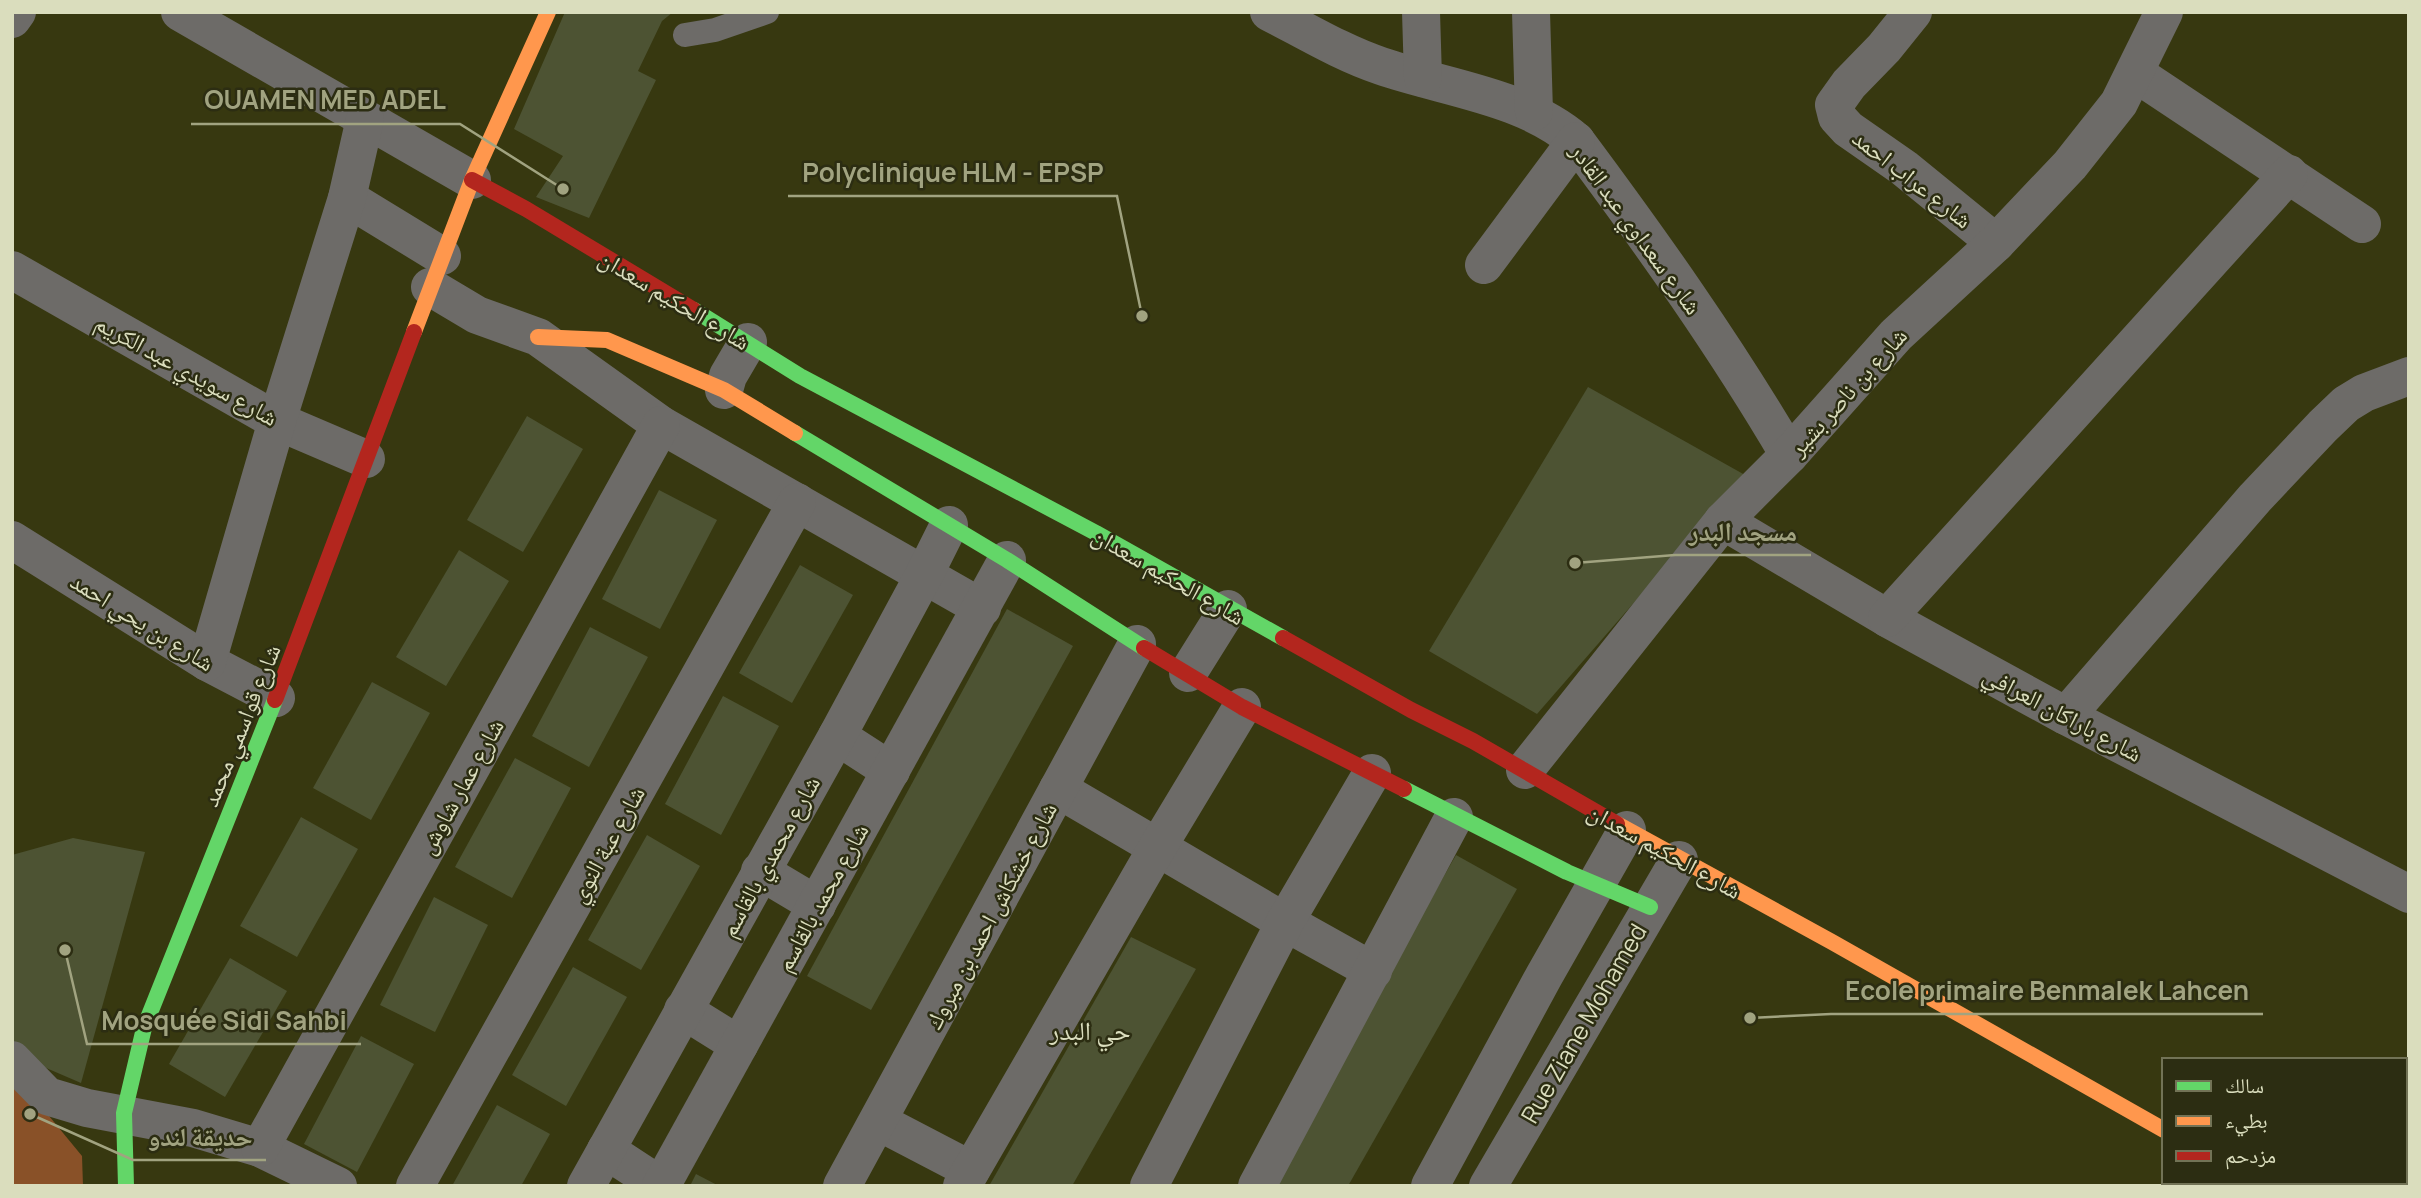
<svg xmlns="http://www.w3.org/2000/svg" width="2421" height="1198" font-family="Manrope,'Noto Naskh Arabic',sans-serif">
  <rect width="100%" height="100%" fill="#373810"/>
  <path fill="#895128" d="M12 1071 82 1156 83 1186H12Z"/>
  <g fill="#4d5333">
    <path d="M565 12H673L662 21 638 71 656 80 589 218 536 197 563 156 514 129Z"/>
    <path d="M1588 387 1745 475 1537 714 1429 651Z"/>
    <path d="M527 416 583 449 523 552 467 520Z"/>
    <path d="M659 490 717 520 660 629 602 599Z"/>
    <path d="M459 550 509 581 446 686 396 657Z"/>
    <path d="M800 565 853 595 792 703 739 673Z"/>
    <path d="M1007 609 1073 646 871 1010 807 976Z"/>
    <path d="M590 627 648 657 589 767 532 736Z"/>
    <path d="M372 682 430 713 371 820 313 788Z"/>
    <path d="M723 696 779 726 721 835 665 804Z"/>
    <path d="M515 758 571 788 512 898 455 867Z"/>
    <path d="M301 817 358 849 297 957 240 926Z"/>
    <path d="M647 835 700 866 641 970 588 940Z"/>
    <path d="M73 838 145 852 81 1083 23 1058 12 1044V855Z"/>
    <path d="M1456 855 1517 889 1348 1186H1267Z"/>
    <path d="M434 897 488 925 435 1032 380 1005Z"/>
    <path d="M1131 937 1196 969 1072 1186H989Z"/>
    <path d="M230 958 287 991 225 1097 169 1064Z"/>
    <path d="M573 967 627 997 566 1106 512 1075Z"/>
    <path d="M361 1036 414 1064 357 1172 304 1144Z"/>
    <path d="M497 1105 550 1134 521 1186H452Z"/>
    <path d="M696 1174 719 1186H690Z"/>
  </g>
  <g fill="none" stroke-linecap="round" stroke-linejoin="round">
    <path stroke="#6d6b68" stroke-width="24" d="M685 35 715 30 767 12"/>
    <g stroke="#6d6b68" stroke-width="38">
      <path d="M180 12 472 180"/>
      <path d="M1269 12C1306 31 1342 53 1381 66 1445 88 1524 96 1576 141 1652 243 1725 346 1789 455"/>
      <path d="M1421 12 1423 78"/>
      <path d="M1531 12 1534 112"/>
      <path d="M1913 12 1884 48 1849 84 1834 105 1837 117 1848 129 1904 168 1996 243"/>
      <path d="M12 19 17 12"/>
      <path d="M2135 73 2362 224"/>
      <path d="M347 198 442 256"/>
      <path d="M1484 265 1576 141"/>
      <path d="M12 270 277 421 366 459"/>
      <path d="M430 287 477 315 538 337 661 425 982 608"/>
      <path d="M724 390 728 376 748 342"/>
      <path d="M1723 521 1887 618 2066 716 2409 894"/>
      <path d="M12 540 207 662 276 698"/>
      <path d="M1887 618 2289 174"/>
      <path d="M207 662 277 421 347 198 365 119"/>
      <path d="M1188 673 1228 609"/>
      <path d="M2066 716 2255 498 2323 426 2346 404 2364 393 2409 376"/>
      <path d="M837 736 891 771"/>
      <path d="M1525 770 1723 521 1789 455 1896 335 1996 243 2070 165 2119 103 2164 12"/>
      <path d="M1058 789 1285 922 1373 971"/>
      <path d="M760 871 817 905"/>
      <path d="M683 1010 739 1045"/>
      <path d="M12 1060 47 1096 87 1108 193 1128 260 1148 338 1186"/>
      <path d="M879 1122 971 1170"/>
      <path d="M260 1148 661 425"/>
      <path d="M606 1150 661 1186"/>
      <path d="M415 1186 797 502"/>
      <path d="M586 1186 837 736 924 575 949 525"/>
      <path d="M661 1186 1007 560"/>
      <path d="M842 1186 1137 644"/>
      <path d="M962 1186 1157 848 1242 707"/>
      <path d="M1149 1186 1285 922 1372 773"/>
      <path d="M1257 1186 1454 817"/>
      <path d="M1430 1186 1544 976 1627 830"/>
      <path d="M1488 1186 1679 860"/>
    </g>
    <g stroke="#63d668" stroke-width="16">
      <path d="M694 310 800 376 1096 533 1283 638"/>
      <path d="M795 433 1007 560 1144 648"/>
      <path d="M1404 789 1567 872 1650 907"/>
      <path d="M2256 1182 2262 1186"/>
      <path d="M126 1186 124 1113 144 1028 275 700"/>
    </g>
    <g stroke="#ff974d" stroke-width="16">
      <path d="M414 332 472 180 548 12"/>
      <path d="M538 337 607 340 724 390 795 433"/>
      <path d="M1617 824 1832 942 2164 1130"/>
    </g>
    <g stroke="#b3261e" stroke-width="16">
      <path d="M472 180 526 209 694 310"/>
      <path d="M1283 638 1411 710 1473 741 1617 824"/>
      <path d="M1144 648 1242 707 1404 789"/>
      <path d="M275 700 414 332"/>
    </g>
  </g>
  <g text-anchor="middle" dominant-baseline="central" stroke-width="5" stroke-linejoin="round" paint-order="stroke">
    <g font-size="24" fill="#daddbd" stroke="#2c2d12">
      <text transform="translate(1913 178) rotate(38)">شارع عراب احمد</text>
      <text transform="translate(1637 228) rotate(54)">شارع سعداوي عبد القادر</text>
      <text transform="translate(675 299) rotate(31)">شارع الحكيم سعدان</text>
      <text transform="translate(187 369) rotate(29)">شارع سويدي عبد الكريم</text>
      <text transform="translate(1847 391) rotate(-48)">شارع بن ناصر بشير</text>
      <text transform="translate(1169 575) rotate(30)">شارع الحكيم سعدان</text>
      <text transform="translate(143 621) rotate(32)">شارع بن يحي احمد</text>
      <text transform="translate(2063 713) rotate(28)">شارع باراكان العرافي</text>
      <text transform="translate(240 725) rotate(-68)">شارع قواسمي محمد</text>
      <text transform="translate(460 786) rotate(-61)">شارع عمار شاوش</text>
      <text transform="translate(606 844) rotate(-61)">شارع عبة النوي</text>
      <text transform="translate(1665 850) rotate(29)">شارع الحكيم سعدان</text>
      <text transform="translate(769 856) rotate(-61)">شارع محمدي بالقاسم</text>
      <text transform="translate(821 897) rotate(-61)">شارع محمد بالقاسم</text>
      <text transform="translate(990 915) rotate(-62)">شارع خشكاش احمد بن مبروك</text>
      <text transform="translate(1583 1023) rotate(-60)">Rue Ziane Mohamed</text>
    </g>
    <g font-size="26" fill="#daddbd" stroke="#2c2d12">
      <text x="1090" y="1030">حي البدر</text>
    </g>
  </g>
  <path fill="none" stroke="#a1a380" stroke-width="2.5" d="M563 189L460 124H191M1142 316L1117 196H788M1575 563L1675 555H1811M1750 1018L1831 1014H2263M65 950L87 1044H361M30 1114L133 1160H266"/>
  <g fill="#a1a380" stroke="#2c2d12" stroke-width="2.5">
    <circle cx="563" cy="189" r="7"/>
    <circle cx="1142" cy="316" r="7"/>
    <circle cx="1575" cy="563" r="7"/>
    <circle cx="1750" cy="1018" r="7"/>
    <circle cx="65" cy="950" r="7"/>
    <circle cx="30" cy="1114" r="7"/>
  </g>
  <g font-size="26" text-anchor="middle" font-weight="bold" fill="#a1a380" stroke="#2c2d12" stroke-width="5" stroke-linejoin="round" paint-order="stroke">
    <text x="325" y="109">OUAMEN MED ADEL</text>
    <text x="953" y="182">Polyclinique HLM - EPSP</text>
    <text x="1743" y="541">مسجد البدر</text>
    <text x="2047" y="1000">Ecole primaire Benmalek Lahcen</text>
    <text x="224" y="1030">Mosquée Sidi Sahbi</text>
    <text x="200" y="1146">حديقة لندو</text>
  </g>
  <rect width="2421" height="1198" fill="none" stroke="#daddbd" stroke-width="28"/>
  <rect x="2162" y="1058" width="245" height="126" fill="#2c2d12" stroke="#727356" stroke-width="2"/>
  <rect x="2176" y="1081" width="35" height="10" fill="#63d668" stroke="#727356" stroke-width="2"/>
  <text x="2225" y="1093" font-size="21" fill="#daddbd">سالك</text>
  <rect x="2176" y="1116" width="35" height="10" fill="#ff974d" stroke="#727356" stroke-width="2"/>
  <text x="2225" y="1128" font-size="21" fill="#daddbd">بطيء</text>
  <rect x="2176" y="1151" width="35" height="10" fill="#b3261e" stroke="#727356" stroke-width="2"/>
  <text x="2225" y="1163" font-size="21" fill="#daddbd">مزدحم</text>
</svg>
